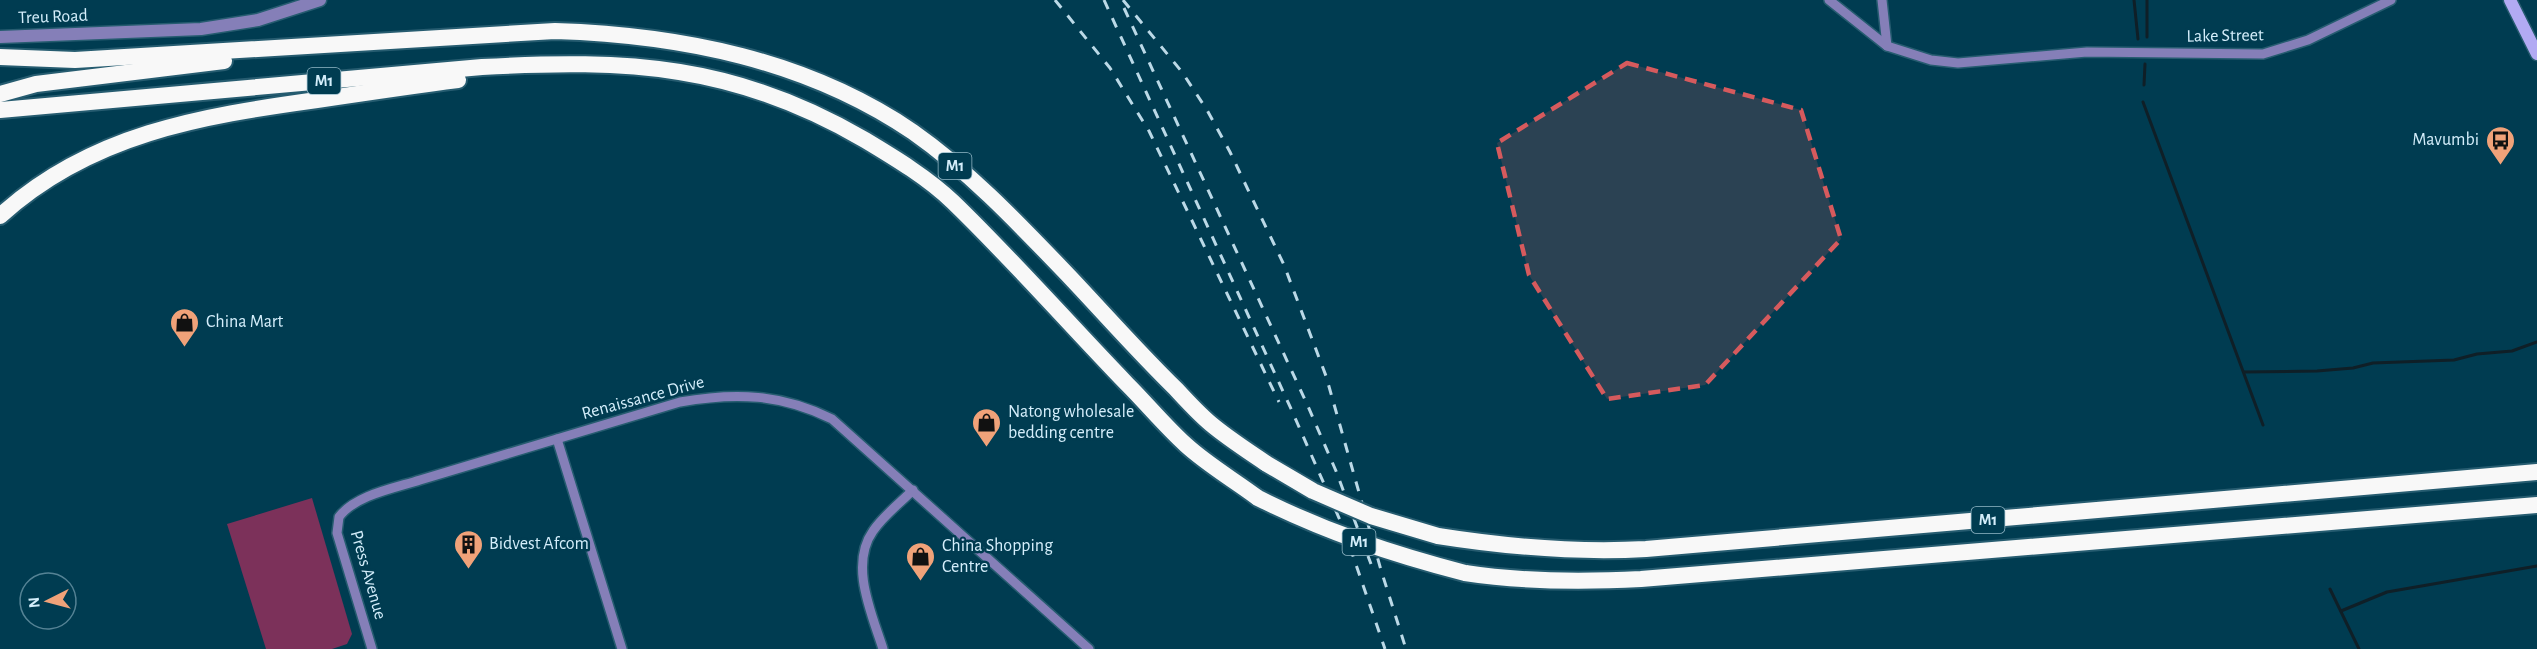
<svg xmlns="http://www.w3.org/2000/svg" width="2537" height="649" font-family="'Alegreya Sans',sans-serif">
  <rect width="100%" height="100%" fill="#003c51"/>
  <path fill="#7c315a" d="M312 498 352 634 347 644 332 649H266L227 524Z"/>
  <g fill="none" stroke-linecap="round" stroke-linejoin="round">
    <g stroke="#0f1f27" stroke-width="3">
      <path d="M2134 0 2138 39"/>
      <path d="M2147 37V0"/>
      <path d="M2144 85 2145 64"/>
      <path d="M2143 102 2263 425"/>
      <path d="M2244 372 2317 371 2353 368 2373 363 2454 360 2477 354 2512 351 2537 342"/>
      <path d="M2330 589 2359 649"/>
      <path d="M2341 611 2387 592 2537 566"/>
    </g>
    <defs>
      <g id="minor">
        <path d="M1829 0 1887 46 1931 60 1958 63 2087 52 2263 54 2308 40 2391 0"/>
        <path d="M1882 0 1887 46"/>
        <path d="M557 439 622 649"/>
        <path d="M372 649 337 533 339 517C355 495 395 488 420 480L680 402C736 392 781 394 832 419L1089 649"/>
        <path d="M883 649C872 614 849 565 873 531 883 516 900 503 913 490"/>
      </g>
      <path id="tertiary" d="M0 37 201 29 258 20 320 0"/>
      <path id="secondary" d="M2510 0 2537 54"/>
      <g id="motorway">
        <path d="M0 57 75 60 555 31C681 35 807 60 913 132 970 172 1019 224 1067 274 1103 312 1138 352 1176 389 1187 401 1199 414 1211 424 1229 439 1248 451 1267 464"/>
        <path d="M0 94 36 84 224 61"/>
        <path d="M0 110 482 67C628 59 735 64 865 140 895 158 928 178 953 202 1013 260 1069 324 1127 384 1147 404 1165 426 1186 445 1208 465 1234 480 1258 498"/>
        <path d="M0 216C90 134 201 116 317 100 364 93 411 86 458 80"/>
        <path d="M1438 536C1508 547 1576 553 1646 549L2537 472"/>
        <path d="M1465 573C1523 582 1582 582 1641 579L2537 505"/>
      </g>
    </defs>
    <use href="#minor" stroke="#265c70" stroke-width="12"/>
    <use href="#tertiary" stroke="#265c70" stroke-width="15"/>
    <use href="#secondary" stroke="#265c70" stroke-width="15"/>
    <use href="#motorway" stroke="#265c70" stroke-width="20"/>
    <use href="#minor" stroke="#857fb8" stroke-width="9"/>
    <use href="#tertiary" stroke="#857fb8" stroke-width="12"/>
    <use href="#secondary" stroke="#b2aaf3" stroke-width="12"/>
    <use href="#motorway" stroke="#f8f8f8" stroke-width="16"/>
    <g stroke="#bbd9e7" stroke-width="3" stroke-dasharray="10 10" stroke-linecap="butt">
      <path d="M1055 0 1110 68 1149 131 1279 402"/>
      <path d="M1104 0 1292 411 1343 527 1385 649"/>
      <path d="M1123 0 1182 72 1207 110 1230 152 1284 265 1326 376 1381 570 1406 649"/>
      <path d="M1124 8 1307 404 1336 471 1371 564"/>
    </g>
    <defs>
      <g id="motorway-bridge">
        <path d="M1267 464 1313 491 1371 516 1438 536"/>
        <path d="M1258 498C1326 532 1392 554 1465 573"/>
      </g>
    </defs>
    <use href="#motorway-bridge" stroke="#265c70" stroke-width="20" stroke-linecap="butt"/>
    <use href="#motorway-bridge" stroke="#f8f8f8" stroke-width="16"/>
  </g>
  <path fill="#d65a5d" fill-opacity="0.2" stroke="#d65a5d" stroke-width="4.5" stroke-dasharray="12 8" stroke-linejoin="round" d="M1627 63 1801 110 1841 239 1705 385 1607 399 1529 275 1497 143Z"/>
  <defs>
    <symbol id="bus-pin" viewBox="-11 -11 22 30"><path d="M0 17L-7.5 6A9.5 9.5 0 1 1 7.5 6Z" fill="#f0a279" stroke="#003c51"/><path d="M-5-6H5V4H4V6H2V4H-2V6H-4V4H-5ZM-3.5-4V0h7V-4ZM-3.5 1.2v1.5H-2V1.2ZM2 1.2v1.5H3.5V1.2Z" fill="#111"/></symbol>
    <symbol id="shop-pin" viewBox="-11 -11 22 30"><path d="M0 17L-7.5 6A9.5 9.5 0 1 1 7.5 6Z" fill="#f0a279" stroke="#003c51"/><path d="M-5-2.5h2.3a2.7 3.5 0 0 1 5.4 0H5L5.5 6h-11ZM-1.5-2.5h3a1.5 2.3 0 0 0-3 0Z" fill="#111"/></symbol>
    <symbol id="building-pin" viewBox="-11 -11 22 30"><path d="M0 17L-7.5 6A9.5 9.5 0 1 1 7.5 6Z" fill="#f0a279" stroke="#003c51"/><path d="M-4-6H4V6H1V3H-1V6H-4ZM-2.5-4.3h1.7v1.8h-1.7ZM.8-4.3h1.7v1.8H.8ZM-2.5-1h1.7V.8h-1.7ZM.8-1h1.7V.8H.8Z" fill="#111"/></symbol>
  </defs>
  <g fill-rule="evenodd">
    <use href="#bus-pin" x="2484" y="124" width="33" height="45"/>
    <use href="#shop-pin" x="168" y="306" width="33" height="45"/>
    <use href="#shop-pin" x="970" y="406" width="33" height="45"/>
    <use href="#building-pin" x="452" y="528" width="33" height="45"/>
    <use href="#shop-pin" x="904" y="540" width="33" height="45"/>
  </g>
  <g text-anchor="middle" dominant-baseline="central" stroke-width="5" stroke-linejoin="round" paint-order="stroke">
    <g fill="#003c51" stroke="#94b9c8" stroke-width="1.5">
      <rect x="307.5" y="68" width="33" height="26" rx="4.5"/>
      <rect x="938.5" y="153" width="33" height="26" rx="4.5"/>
      <rect x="1971.5" y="507" width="33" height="26" rx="4.5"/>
      <rect x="1342.5" y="529" width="33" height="26" rx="4.5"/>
    </g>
    <g font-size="16" font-weight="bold" fill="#d4eefb">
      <text x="324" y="81">M1</text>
      <text x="955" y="166">M1</text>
      <text x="1988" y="520">M1</text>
      <text x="1359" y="542">M1</text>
    </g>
    <g font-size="18" fill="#d4eefb" stroke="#003c51">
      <text transform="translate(53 17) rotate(-2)">Treu Road</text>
      <text transform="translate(2225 36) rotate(-1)">Lake Street</text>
      <text transform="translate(643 398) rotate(-15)">Renaissance Drive</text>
      <text transform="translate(368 575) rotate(74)">Press Avenue</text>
    </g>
    <g font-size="18" fill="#d4eefb" stroke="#003c51" text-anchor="start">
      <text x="2479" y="140" text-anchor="end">Mavumbi</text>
      <text x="206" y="322">China Mart</text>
      <text x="1008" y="412">Natong wholesale<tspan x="1008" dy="21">bedding centre</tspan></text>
      <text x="489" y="544">Bidvest Afcom</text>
      <text x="942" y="546">China Shopping<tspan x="942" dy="21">Centre</tspan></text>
    </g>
  </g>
  <g transform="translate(48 601) rotate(264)"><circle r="28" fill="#003c51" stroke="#558395" stroke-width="1.5"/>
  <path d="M0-4.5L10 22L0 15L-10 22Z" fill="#f0a279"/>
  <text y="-9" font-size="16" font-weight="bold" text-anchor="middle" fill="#d4eefb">N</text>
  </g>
</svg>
